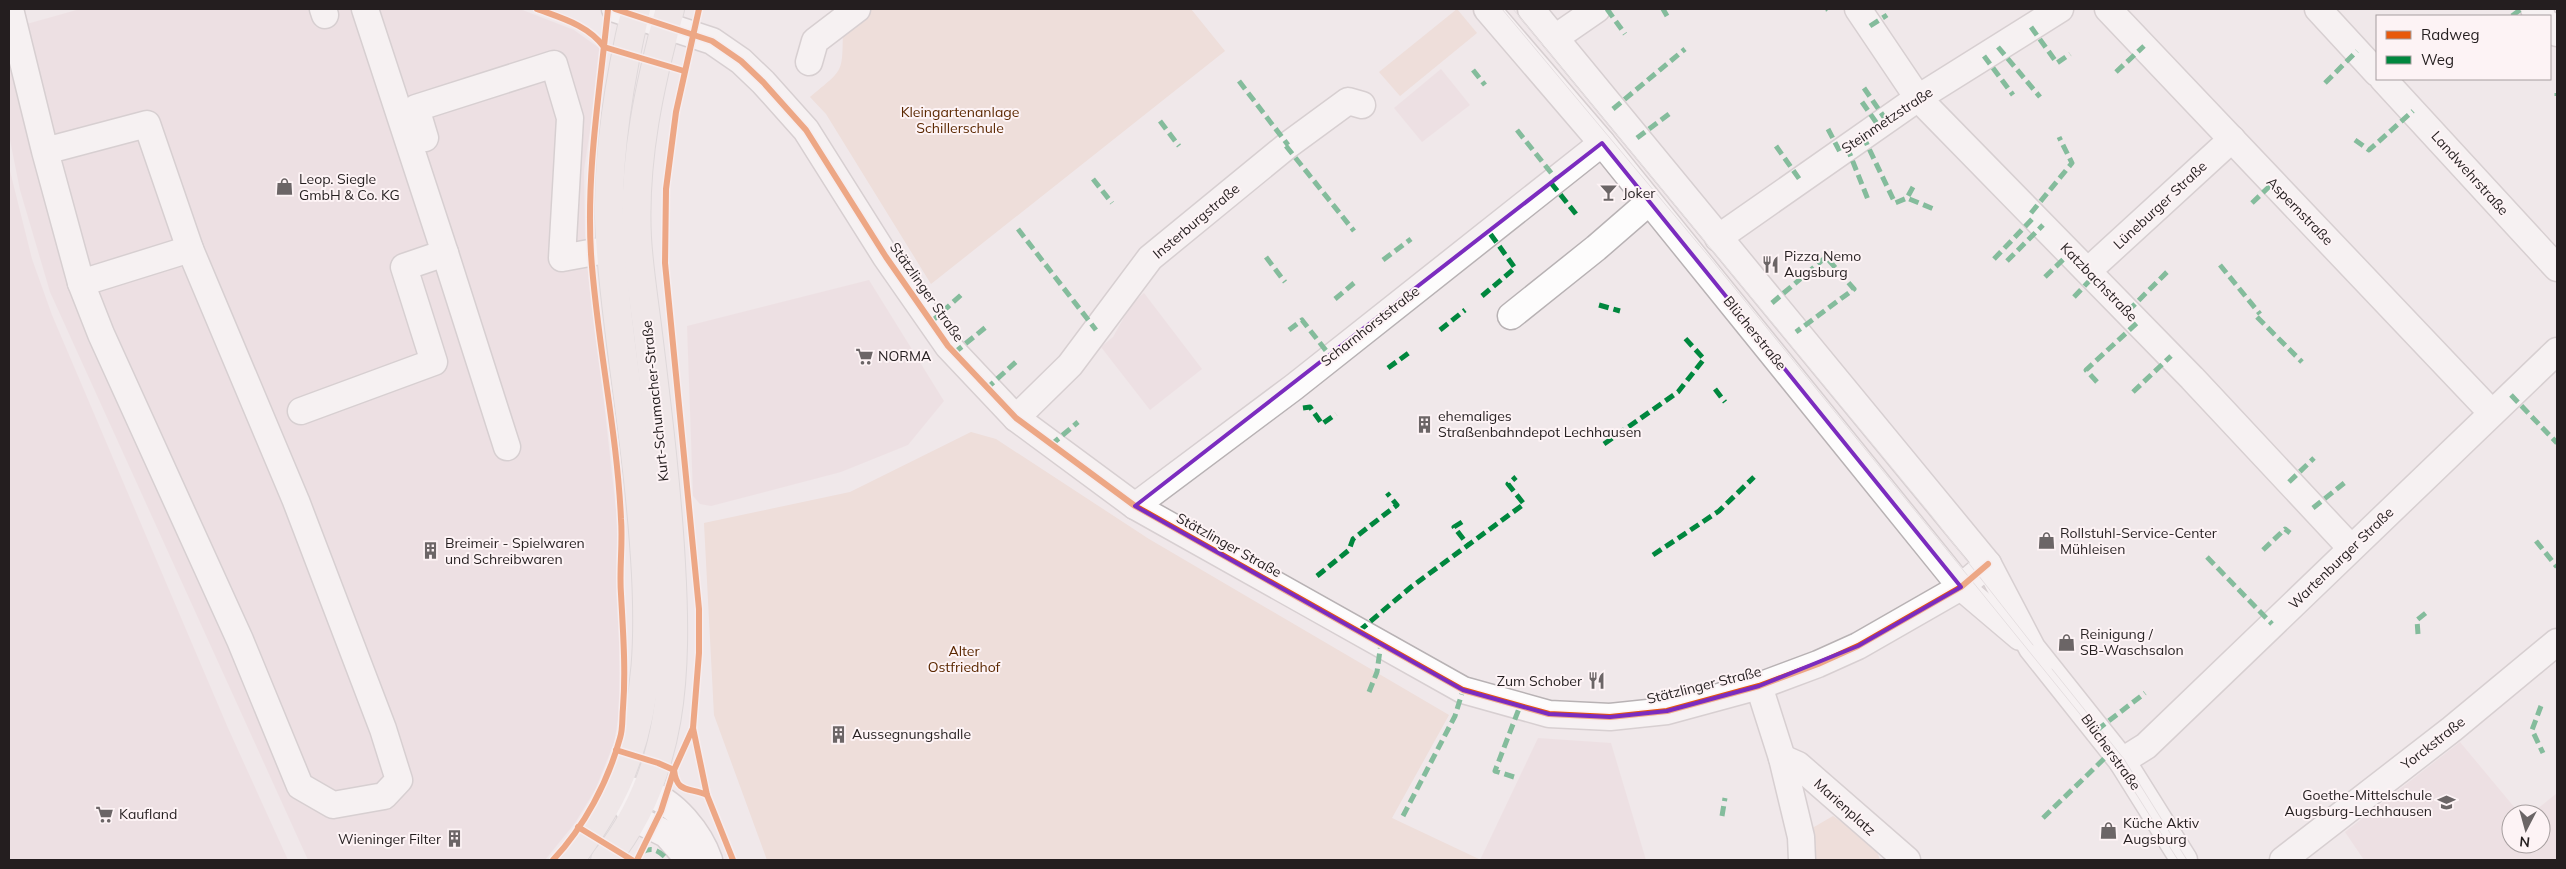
<svg xmlns="http://www.w3.org/2000/svg" width="2566" height="869" font-family="Mulish,sans-serif">
  <rect width="100%" height="100%" fill="#f0e8ea"/>
  <g fill="#e9d8dc">
    <path d="M80 9H520L574 30 602 50 584 170 585 234 618 527 620 708 614 743 595 790 575 823 545 860H308L50 292 20 190 9 135V29Z"/>
    <path d="M1441 69 1470 105 1422 142 1394 108Z"/>
    <path d="M9 167 32 259 52 315 228 728 288 860H9Z"/>
    <path d="M869 280 944 401 908 445 841 472 711 506 700 504 693 496 687 326Z"/>
    <path d="M1144 293 1202 369 1150 410 1101 347 1113 337 1132 303Z"/>
    <path d="M1538 738 1611 743 1646 860H1480Z"/>
    <path d="M2460 742 2520 814H2511V844H2541V814H2531L2557 793V860H2364L2345 832Z"/>
  </g>
  <g fill="#ead2c7">
    <path d="M870 9H1191L1225 51 931 284 826 114 810 97C845 68 842 74 843 29Z"/>
    <path d="M1457 9 1477 33 1400 96 1379 72Z"/>
    <path d="M971 432 996 439 1149 539 1449 715 1392 818 1481 860H767L714 715 704 523 850 492Z"/>
    <path d="M1833 816C1848 827 1876 841 1880 860H1810L1809 830Z"/>
  </g>
  <g fill="none" stroke-linecap="round" stroke-linejoin="round">
    <defs>
      <g id="minor">
        <path d="M10 9 45 151 147 124 190 249 296 501 383 729 399 780 384 796 333 805 300 786 240 640 101 334 81 283 45 151"/>
        <path d="M323 9 325 15"/>
        <path d="M615 9 712 41 741 61 763 82 806 130 886 257 948 346 1016 418 1135 506 1463 690 1549 714 1610 717 1667 711 1759 686 1818 664 1858 646 1961 587 1988 564"/>
        <path d="M1487 9 1602 143 1961 587 2020 637"/>
        <path d="M1531 9 1988 564 2032 648 2122 761 2184 860"/>
        <path d="M1858 9 1918 98 2192 378 2351 548"/>
        <path d="M2108 9 2492 413"/>
        <path d="M2318 9 2377 73"/>
        <path d="M2534 9 2542 16"/>
        <path d="M2550 25 2557 33"/>
        <path d="M1555 38 1597 9"/>
        <path d="M809 62 815 41 857 9"/>
        <path d="M2383 79 2557 268"/>
        <path d="M425 138 416 108 554 64 570 118 562 258 611 249"/>
        <path d="M1718 238 1918 98 2060 9"/>
        <path d="M445 253 507 447"/>
        <path d="M2089 270 2232 139"/>
        <path d="M81 283 190 249"/>
        <path d="M1511 316 1596 248 1649 202"/>
        <path d="M301 411 434 362 404 267 445 253 365 9"/>
        <path d="M1016 418 1070 365 1150 258 1288 145 1348 101 1362 105"/>
        <path d="M1135 506 1294 387 1602 143"/>
        <path d="M1759 686 1782 758 1801 837 1802 860"/>
        <path d="M1782 758 1798 765 1907 860"/>
        <path d="M2122 761 2146 746 2557 351"/>
        <path d="M615 789C625 790 637 790 646 793 674 800 700 834 709 860"/>
        <path d="M621 798 634 818 666 834 689 860"/>
        <path d="M2283 860 2452 729 2557 642"/>
      </g>
      <g id="major">
        <path d="M570 860C593 828 614 795 627 757 648 698 649 636 646 575 642 497 631 421 621 344 616 302 610 259 609 217 608 147 620 76 636 9"/>
        <path d="M605 860C675 774 677 670 671 564 667 490 658 416 649 342 645 307 639 272 637 238 633 159 650 83 670 9"/>
      </g>
    </defs>
    <use href="#minor" stroke="#b8b2b4" stroke-width="29"/>
    <use href="#major" stroke="#c9c6c7" stroke-width="30"/>
    <use href="#minor" stroke="#fdfcfc" stroke-width="26"/>
    <use href="#major" stroke="#ede7e7" stroke-width="28"/>
    <g stroke="#d7d4d6" stroke-width="1">
      <path d="M1502 9 1711 259 2092 729 2119 767 2178 860"/>
      <path d="M1513 9 1931 515 2033 645"/>
      <path d="M2052 669 2124 759 2187 860"/>
    </g>
    <g stroke="#00873e" stroke-width="5" stroke-dasharray="10 5" stroke-linecap="butt">
      <path d="M1607 9 1625 34"/>
      <path d="M1663 9 1667 16"/>
      <path d="M1827 9 1828 10"/>
      <path d="M2512 16 2521 9"/>
      <path d="M1870 26 1887 15"/>
      <path d="M2031 27 2057 63 2070 54"/>
      <path d="M1998 47 2040 97"/>
      <path d="M1984 56 2013 95"/>
      <path d="M1473 70 1485 85"/>
      <path d="M2116 72 2144 46"/>
      <path d="M1239 81 1288 145"/>
      <path d="M2325 83 2357 51"/>
      <path d="M1864 88 1886 120"/>
      <path d="M2557 93V96"/>
      <path d="M1862 102 1878 125"/>
      <path d="M1613 109 1685 49"/>
      <path d="M1160 121 1179 146"/>
      <path d="M1828 129 1840 152"/>
      <path d="M1517 130 1556 179"/>
      <path d="M1863 136 1895 203 1907 198"/>
      <path d="M1637 138 1669 114"/>
      <path d="M2355 140 2369 150 2413 111"/>
      <path d="M1286 146 1354 231"/>
      <path d="M1776 146 1800 180"/>
      <path d="M1847 147 1869 202"/>
      <path d="M1093 179 1112 203"/>
      <path d="M1551 183 1576 214"/>
      <path d="M1913 187 1907 198 1936 210"/>
      <path d="M2252 203 2273 183"/>
      <path d="M2031 213 2072 163 2059 137"/>
      <path d="M1018 229 1096 330"/>
      <path d="M1266 257 1285 282"/>
      <path d="M1994 259 2035 216"/>
      <path d="M1383 260 1411 239"/>
      <path d="M2007 261 2043 225"/>
      <path d="M2220 265 2260 314"/>
      <path d="M2045 277 2071 252"/>
      <path d="M1482 296 1515 268 1489 232"/>
      <path d="M2074 297 2094 276"/>
      <path d="M1335 299 1354 283"/>
      <path d="M1772 303 1826 257 1854 289 1796 332"/>
      <path d="M1599 305 1620 311"/>
      <path d="M2128 311 2168 271"/>
      <path d="M2257 317 2302 362"/>
      <path d="M931 322 961 295"/>
      <path d="M1289 330 1302 320 1331 357"/>
      <path d="M1440 330 1465 310"/>
      <path d="M954 353 986 327"/>
      <path d="M1388 368 1410 352"/>
      <path d="M2097 382 2086 370 2138 322"/>
      <path d="M986 389 1017 361"/>
      <path d="M1715 389 1725 402"/>
      <path d="M2133 392 2171 356"/>
      <path d="M2511 395 2557 443"/>
      <path d="M1303 408 1310 407 1322 424 1336 414"/>
      <path d="M1604 444 1678 392 1704 359 1683 336"/>
      <path d="M1051 445 1078 422"/>
      <path d="M2289 482 2314 458"/>
      <path d="M2313 508 2348 480"/>
      <path d="M1462 522 1454 527 1468 545"/>
      <path d="M2536 541 2557 567"/>
      <path d="M2263 550 2285 529 2290 533"/>
      <path d="M1653 555 1719 511 1754 477"/>
      <path d="M2207 557 2272 624"/>
      <path d="M1317 576 1349 550 1353 539 1397 505 1387 493"/>
      <path d="M1359 631 1411 587 1524 504 1508 484 1516 477"/>
      <path d="M2418 634 2417 620 2427 612"/>
      <path d="M1369 692 1377 672 1381 643"/>
      <path d="M2541 706 2532 730 2543 753"/>
      <path d="M2097 730 2145 693"/>
      <path d="M1514 777 1495 771 1520 706"/>
      <path d="M1403 816 1455 716 1463 690"/>
      <path d="M1722 816 1725 798"/>
      <path d="M2043 818 2113 750"/>
      <path d="M642 852C654 846 660 852 668 860"/>
    </g>
    <defs>
      <g id="cycleway">
        <path d="M537 9C561 18 588 25 604 47L684 71"/>
        <path d="M615 9 712 41 741 61 763 82 806 130 886 257 948 346 1016 418 1135 506 1463 690 1549 714 1610 717 1667 711 1759 686 1818 664 1858 646 1961 587 1988 564"/>
        <path d="M699 9 676 112 666 189 665 263 699 609V653L693 728 707 795 733 860"/>
        <path d="M616 750 658 763 674 770C677 794 689 787 707 795"/>
        <path d="M578 827 632 860"/>
        <path d="M553 860C584 827 608 782 620 738 623 729 622 718 623 708 626 670 623 632 621 594 619 569 623 544 621 519 617 430 597 343 591 254 586 172 600 90 608 9"/>
        <path d="M637 860 661 811 674 770 693 728"/>
      </g>
    </defs>
    <use href="#cycleway" stroke="#fdf3f5" stroke-width="9"/>
    <use href="#cycleway" stroke="#e8590c" stroke-width="6"/>
  </g>
  <path d="M0 0H2566V869H0ZM1602 143 1961 587 1858 646 1759 686 1667 711 1610 717 1549 714 1463 690 1135 506Z" fill="#f0e8ea" fill-opacity=".55" fill-rule="evenodd"/>
  <path fill="none" stroke="#7b2cbf" stroke-width="4" stroke-linejoin="round" d="M1602 143 1961 587 1858 646 1759 686 1667 711 1610 717 1549 714 1463 690 1135 506Z"/>
  <defs>
    <symbol id="shop-bare" viewBox="-9 -9 18 18"><path d="M-5-2.5h2.3a2.7 3.5 0 0 1 5.4 0H5L5.5 6h-11ZM-1.5-2.5h3a1.5 2.3 0 0 0-3 0Z" fill="#6b6566" stroke="#fdf3f5" stroke-width="2.5" paint-order="stroke"/></symbol>
    <symbol id="bar-bare" viewBox="-9 -9 18 18"><path d="M-6-5H6L.8 .8V4.5H3.5V6h-7V4.5H-.8V.8Z" fill="#6b6566" stroke="#fdf3f5" stroke-width="2.5" paint-order="stroke"/></symbol>
    <symbol id="restaurant-bare" viewBox="-9 -9 18 18"><path d="M-5-6h1v4h1v-4h1v4h1v-4h1v5L-1.5 .5V6h-2V.5L-5-1ZM5-6V6H3V1.5H1.5Q1.5-4 5-6Z" fill="#6b6566" stroke="#fdf3f5" stroke-width="2.5" paint-order="stroke"/></symbol>
    <symbol id="supermarket-bare" viewBox="-9 -9 18 18"><path d="M-6-5.5h2.5l.6 2H6L4.5 2H-2.5L-4.4-4H-6ZM-1.5 3.2a1.3 1.3 0 1 0 .1 0ZM3 3.2a1.3 1.3 0 1 0 .1 0Z" fill="#6b6566" stroke="#fdf3f5" stroke-width="2.5" paint-order="stroke"/></symbol>
    <symbol id="building-bare" viewBox="-9 -9 18 18"><path d="M-4-6H4V6H1V3H-1V6H-4ZM-2.5-4.3h1.7v1.8h-1.7ZM.8-4.3h1.7v1.8H.8ZM-2.5-1h1.7V.8h-1.7ZM.8-1h1.7V.8H.8Z" fill="#6b6566" stroke="#fdf3f5" stroke-width="2.5" paint-order="stroke"/></symbol>
    <symbol id="school-bare" viewBox="-9 -9 18 18"><path d="M0-5L7-2L0 1L-7-2ZM-4 1L0 2.5L4 1V4Q0 6-4 4Z" fill="#6b6566" stroke="#fdf3f5" stroke-width="2.5" paint-order="stroke"/></symbol>
  </defs>
  <g fill-rule="evenodd">
    <use href="#shop-bare" x="272" y="174" width="25" height="25"/>
    <use href="#bar-bare" x="1596" y="180" width="25" height="25"/>
    <use href="#restaurant-bare" x="1758" y="252" width="25" height="25"/>
    <use href="#supermarket-bare" x="852" y="344" width="25" height="25"/>
    <use href="#building-bare" x="1412" y="412" width="25" height="25"/>
    <use href="#shop-bare" x="2034" y="528" width="25" height="25"/>
    <use href="#building-bare" x="418" y="538" width="25" height="25"/>
    <use href="#shop-bare" x="2054" y="630" width="25" height="25"/>
    <use href="#restaurant-bare" x="1584" y="668" width="25" height="25"/>
    <use href="#building-bare" x="826" y="722" width="25" height="25"/>
    <use href="#school-bare" x="2434" y="790" width="25" height="25"/>
    <use href="#supermarket-bare" x="92" y="802" width="25" height="25"/>
    <use href="#shop-bare" x="2096" y="818" width="25" height="25"/>
    <use href="#building-bare" x="442" y="826" width="25" height="25"/>
  </g>
  <g text-anchor="middle" dominant-baseline="central" stroke-width="4" stroke-linejoin="round" paint-order="stroke">
    <g font-size="14" fill="#5b2800" stroke="#fdf3f5">
      <text x="960" y="112">Kleingartenanlage<tspan x="960" dy="16">Schillerschule</tspan></text>
      <text x="964" y="651">Alter<tspan x="964" dy="16">Ostfriedhof</tspan></text>
    </g>
    <g font-size="14" fill="#241e1f" stroke="#fdf3f5">
      <text transform="translate(1887 120) rotate(-34)">Steinmetzstraße</text>
      <text transform="translate(2470 173) rotate(48)">Landwehrstraße</text>
      <text transform="translate(2160 205) rotate(-43)">Lüneburger Straße</text>
      <text transform="translate(2300 211) rotate(46)">Aspernstraße</text>
      <text transform="translate(1196 221) rotate(-40)">Insterburgstraße</text>
      <text transform="translate(2099 282) rotate(46)">Katzbachstraße</text>
      <text transform="translate(927 292) rotate(55)">Stätzlinger Straße</text>
      <text transform="translate(1370 326) rotate(-38)">Scharnhorststraße</text>
      <text transform="translate(1755 333) rotate(51)">Blücherstraße</text>
      <text transform="translate(655 401) rotate(-96)">Kurt-Schumacher-Straße</text>
      <text transform="translate(1229 545) rotate(29)">Stätzlinger Straße</text>
      <text transform="translate(2341 558) rotate(-44)">Wartenburger Straße</text>
      <text transform="translate(1704 685) rotate(-14)">Stätzlinger Straße</text>
      <text transform="translate(2433 743) rotate(-38)">Yorckstraße</text>
      <text transform="translate(2111 752) rotate(54)">Blücherstraße</text>
      <text transform="translate(1845 807) rotate(42)">Marienplatz</text>
    </g>
    <g font-size="14" fill="#241e1f" stroke="#fdf3f5" text-anchor="start">
      <text x="299" y="179">Leop. Siegle<tspan x="299" dy="16">GmbH &amp; Co. KG</tspan></text>
      <text x="1623" y="193">Joker</text>
      <text x="1784" y="256">Pizza Nemo<tspan x="1784" dy="16">Augsburg</tspan></text>
      <text x="878" y="356">NORMA</text>
      <text x="1438" y="416">ehemaliges<tspan x="1438" dy="16">Straßenbahndepot Lechhausen</tspan></text>
      <text x="2060" y="533">Rollstuhl-Service-Center<tspan x="2060" dy="16">Mühleisen</tspan></text>
      <text x="445" y="543">Breimeir - Spielwaren<tspan x="445" dy="16">und Schreibwaren</tspan></text>
      <text x="2080" y="634">Reinigung /<tspan x="2080" dy="16">SB-Waschsalon</tspan></text>
      <text x="1582" y="681" text-anchor="end">Zum Schober</text>
      <text x="852" y="734">Aussegnungshalle</text>
      <text x="2432" y="795" text-anchor="end">Goethe-Mittelschule<tspan x="2432" dy="16">Augsburg-Lechhausen</tspan></text>
      <text x="119" y="814">Kaufland</text>
      <text x="2123" y="823">Küche Aktiv<tspan x="2123" dy="16">Augsburg</tspan></text>
      <text x="441" y="839" text-anchor="end">Wieninger Filter</text>
    </g>
  </g>
  <rect width="2566" height="869" fill="none" stroke="#241e1f" stroke-width="20"/>
  <rect x="2376" y="15" width="175" height="65" fill="#fdf3f5" stroke="#a69e9f"/>
  <rect x="2386" y="31" width="25" height="8" fill="#e8590c" stroke="#a69e9f"/>
  <text x="2421" y="40" font-size="15" fill="#241e1f">Radweg</text>
  <rect x="2386" y="56" width="25" height="8" fill="#00873e" stroke="#a69e9f"/>
  <text x="2421" y="65" font-size="15" fill="#241e1f">Weg</text>
  <g transform="translate(2526 829) rotate(186)"><circle r="24" fill="#fdf3f5" stroke="#a69e9f"/>
  <path d="M0-4L9 19L0 12L-9 19Z" fill="#6b6566"/>
  <text y="-8" font-size="14" font-weight="bold" text-anchor="middle" fill="#241e1f">N</text>
  </g>
</svg>
